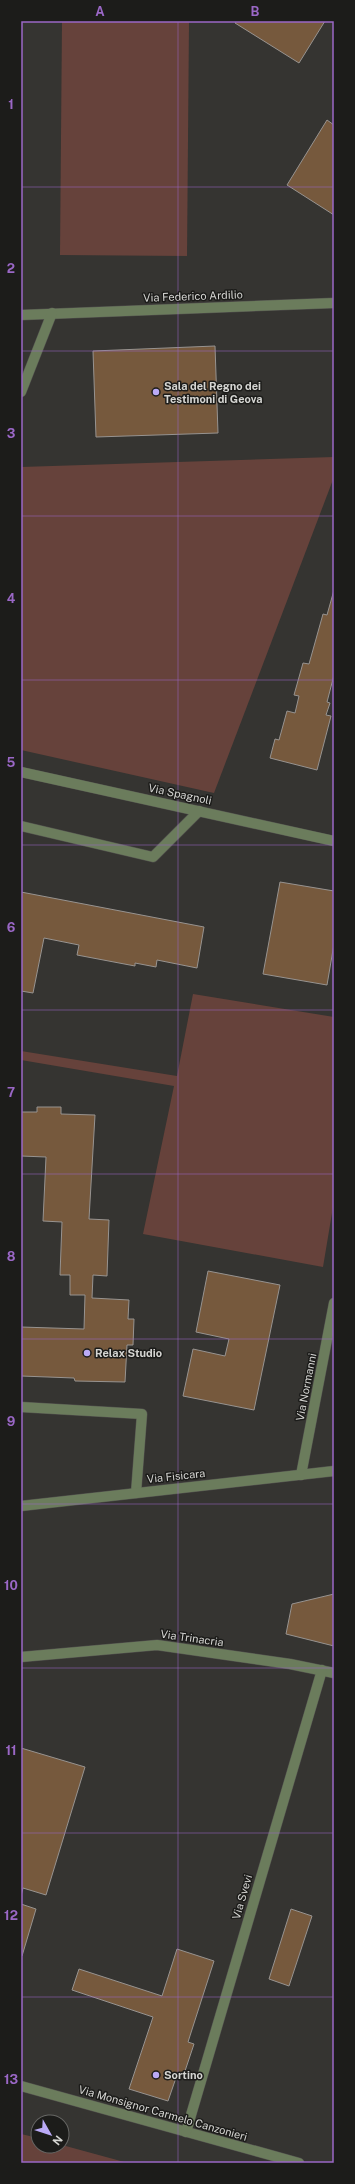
<svg xmlns="http://www.w3.org/2000/svg" width="355" height="2184" font-family="'Public Sans',sans-serif">
  <rect width="100%" height="100%" fill="#353431"/>
  <g fill="#66423b">
    <path d="M62 21H189L187 256 60 255Z"/>
    <path d="M334 457V477L214 793 21 750V467Z"/>
    <path d="M193 994 334 1017V1201L323 1267 143 1234 174 1086 21 1060V1051L177 1076Z"/>
    <path d="M21 2134 38 2138V2146L62 2145 128 2163H21Z"/>
  </g>
  <g fill="#76593d" stroke="#979390">
    <path d="M236 21H325L299 63 235 23Z"/>
    <path d="M327 120 334 125V215L287 185Z"/>
    <path d="M215 346 218 433 96 437 93 351Z"/>
    <path d="M334 590V675L327 702 330 703 326 715 331 716 317 770 270 758 275 739 279 740 287 711 295 713 299 696 294 695 303 663 309 664 323 614 327 615Z"/>
    <path d="M280 882 334 891V944L327 985 263 974Z"/>
    <path d="M21 892 204 927 197 968 157 960 156 967 135 963V966L77 955 79 945 44 938 33 993 21 991Z"/>
    <path d="M37 1107H61V1114L95 1115 89 1219 109 1220 107 1276 93 1275 92 1298 129 1300 128 1319H134L133 1345H127L125 1382 75 1381 74 1378 21 1376V1327L84 1329 85 1295H70V1275H60L62 1222 43 1221 46 1157 21 1156V1112H37Z"/>
    <path d="M208 1271 280 1285 254 1410 183 1396 193 1349 225 1356 229 1339 196 1332Z"/>
    <path d="M334 1594V1646L286 1634 292 1604Z"/>
    <path d="M21 1748 85 1767 46 1895 23 1888 21 1896Z"/>
    <path d="M21 1904 36 1909 22 1956H21Z"/>
    <path d="M291 1909 312 1916 289 1986 269 1979Z"/>
    <path d="M177 1949 214 1961 188 2042 194 2044 184 2074 178 2072 168 2101 129 2089 153 2017 72 1990 79 1969 162 1996Z"/>
  </g>
  <g fill="none" stroke-linecap="round" stroke-linejoin="round">
    <defs>
      <g id="minor">
        <path d="M21 315 334 303"/>
        <path d="M21 392 52 313"/>
        <path d="M21 772 334 841"/>
        <path d="M21 826 153 857 199 811"/>
        <path d="M21 1407 142 1414 136 1493"/>
        <path d="M301 1475 334 1303"/>
        <path d="M21 1506 334 1471"/>
        <path d="M21 1657 157 1645 290 1664 334 1673"/>
        <path d="M21 2086 299 2163"/>
        <path d="M186 2132 322 1670"/>
      </g>
    </defs>
    <use href="#minor" stroke="#52514e" stroke-width="11"/>
    <use href="#minor" stroke="#6b7c5c" stroke-width="10"/>
  </g>
  <path fill="none" stroke="#9a67c6" stroke-width="1" stroke-opacity="0.55" d="M178 21V2163M21 187H334M21 351H334M21 516H334M21 680H334M21 845H334M21 1010H334M21 1174H334M21 1339H334M21 1504H334M21 1668H334M21 1833H334M21 1997H334"/>
  <g fill="#baaaf7" stroke="#1c1c1a" stroke-width="1.5">
    <circle cx="156" cy="392" r="4"/>
    <circle cx="87" cy="1353" r="4"/>
    <circle cx="156" cy="2075" r="4"/>
  </g>
  <g text-anchor="middle" dominant-baseline="central" stroke-width="3" stroke-linejoin="round" paint-order="stroke">
    <g font-size="11" fill="#d5d5d2" stroke="#1c1c1a">
      <text transform="translate(193 296) rotate(-2)">Via Federico Ardilio</text>
      <text transform="translate(180 794) rotate(12)">Via Spagnoli</text>
      <text transform="translate(306 1387) rotate(-79)">Via Normanni</text>
      <text transform="translate(176 1476) rotate(-6)">Via Fisicara</text>
      <text transform="translate(192 1638) rotate(8)">Via Trinacria</text>
      <text transform="translate(242 1897) rotate(-74)">Via Svevi</text>
      <text transform="translate(163 2113) rotate(16)">Via Monsignor Carmelo Canzonieri</text>
    </g>
    <g font-size="11" font-weight="bold" fill="#d5d5d2" stroke="#1c1c1a" text-anchor="start">
      <text x="164" y="386">Sala del Regno dei<tspan x="164" dy="13">Testimoni di Geova</tspan></text>
      <text x="95" y="1353">Relax Studio</text>
      <text x="164" y="2075">Sortino</text>
    </g>
  </g>
  <rect width="355" height="2184" fill="none" stroke="#1c1c1a" stroke-width="44"/>
  <g transform="translate(50 2134) rotate(129)"><circle r="19" fill="#1c1c1a" stroke="#666664"/>
  <path d="M0-3L7 15L0 10L-7 15Z" fill="#baaaf7"/>
  <text y="-6" font-size="11" font-weight="bold" text-anchor="middle" fill="#d5d5d2">N</text>
  </g>
  <rect x="22" y="22" width="311" height="2140" fill="none" stroke="#9a67c6" stroke-width="1.5"/>
  <g font-size="13" text-anchor="middle" font-weight="bold" fill="#9a67c6">
    <text x="100" y="16">A</text>
    <text x="255" y="16">B</text>
    <text x="11" y="109">1</text>
    <text x="11" y="273">2</text>
    <text x="11" y="438">3</text>
    <text x="11" y="603">4</text>
    <text x="11" y="767">5</text>
    <text x="11" y="932">6</text>
    <text x="11" y="1097">7</text>
    <text x="11" y="1261">8</text>
    <text x="11" y="1426">9</text>
    <text x="11" y="1590">10</text>
    <text x="11" y="1755">11</text>
    <text x="11" y="1920">12</text>
    <text x="11" y="2084">13</text>
  </g>
</svg>
